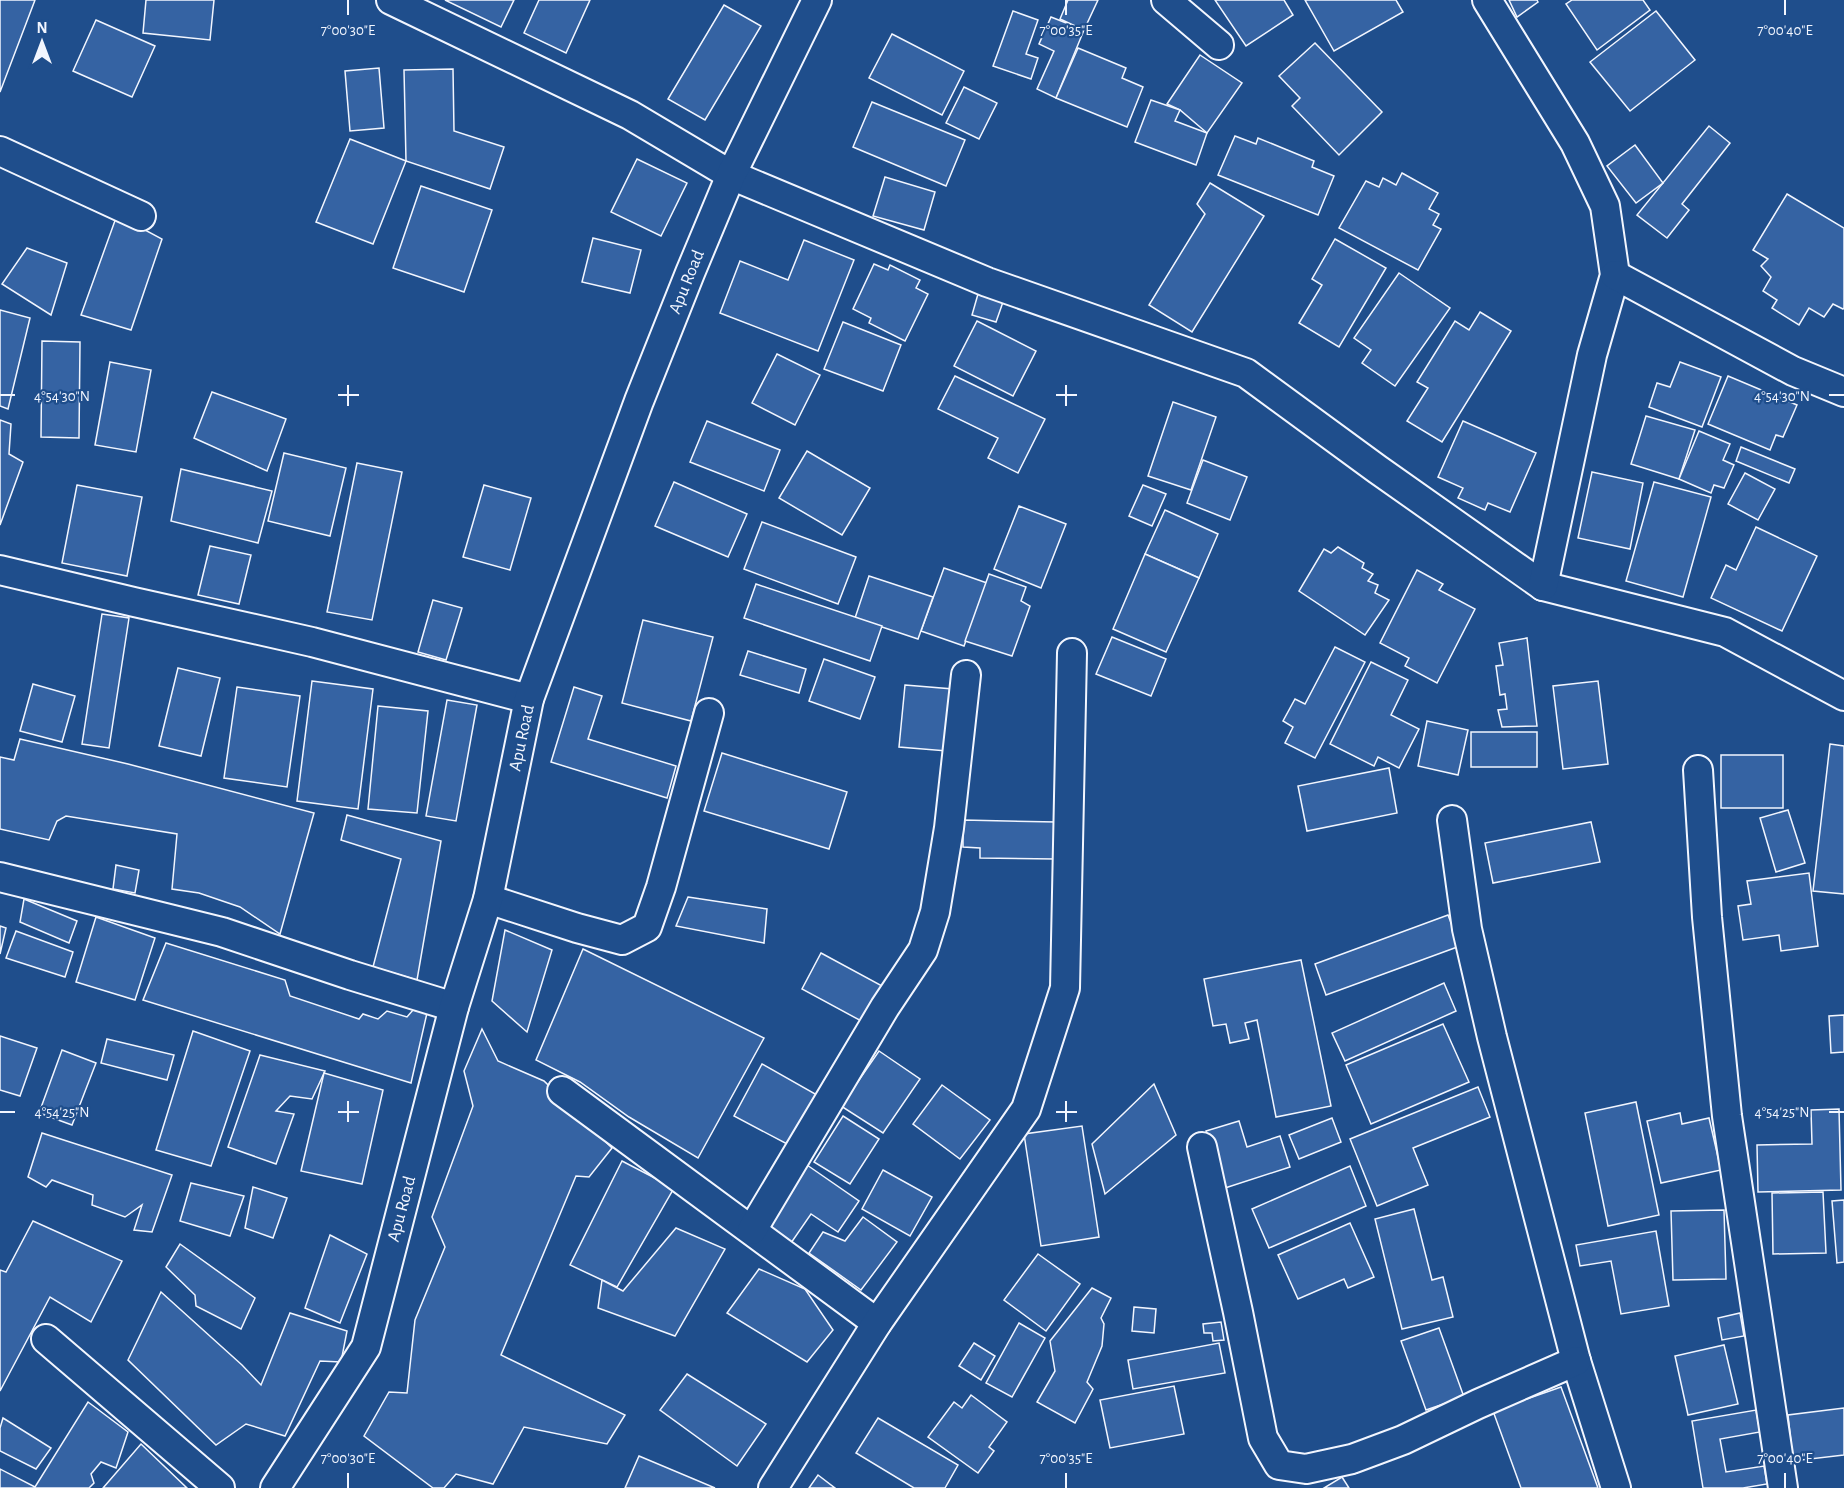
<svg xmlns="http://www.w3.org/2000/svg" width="1844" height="1488" font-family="'Alegreya Sans',sans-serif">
  <rect width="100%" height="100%" fill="#1f4e8c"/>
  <g fill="#3563a3" stroke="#f2f6ff" stroke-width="1.5">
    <path d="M0 0H35L0 92Z"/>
    <path d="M146 0H214L210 40 143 33Z"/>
    <path d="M445 0H514L501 27Z"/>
    <path d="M539 0H590L566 53 524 33Z"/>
    <path d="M1068 0H1098L1084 30 1060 19Z"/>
    <path d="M1215 0H1284L1293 15 1246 46Z"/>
    <path d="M1305 0H1396L1403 12 1334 51Z"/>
    <path d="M1509 0H1537L1538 2 1517 17Z"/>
    <path d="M1572 0H1643L1650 10 1597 50 1566 4Z"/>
    <path d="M724 5 761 26 705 120 668 99Z"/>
    <path d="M1013 11 1038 20 1026 54 1038 58 1031 79 993 66Z"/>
    <path d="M1656 11 1695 60 1630 111 1590 62Z"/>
    <path d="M1051 17 1084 30 1056 98 1037 89 1054 51 1039 44Z"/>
    <path d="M96 20 155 46 132 97 73 71Z"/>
    <path d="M892 34 964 71 942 115 869 78Z"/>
    <path d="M1315 43 1382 112 1339 155 1292 106 1300 98 1279 76Z"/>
    <path d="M1078 48 1126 68 1122 78 1143 87 1127 127 1056 98Z"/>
    <path d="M1200 55 1242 83 1207 133 1180 110 1167 104Z"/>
    <path d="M379 68 384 128 350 131 345 71Z"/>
    <path d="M453 69 454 131 504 147 490 189 406 161 404 70Z"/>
    <path d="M964 87 997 103 979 139 946 123Z"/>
    <path d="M1151 100 1180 110 1175 121 1207 133 1196 165 1135 142Z"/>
    <path d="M872 102 965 140 946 186 853 147Z"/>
    <path d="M1709 126 1730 143 1682 204 1689 210 1667 238 1637 215Z"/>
    <path d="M1235 136 1256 144 1258 138 1314 161 1312 167 1334 176 1318 215 1218 175Z"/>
    <path d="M350 139 406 161 373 244 316 222Z"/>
    <path d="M1635 145 1663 183 1636 203 1607 166Z"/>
    <path d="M637 159 687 183 661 236 611 212Z"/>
    <path d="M1402 173 1438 193 1429 209 1439 214 1433 225 1441 229 1418 270 1339 228 1366 181 1379 187 1383 178 1396 185Z"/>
    <path d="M885 177 935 192 924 230 873 216Z"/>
    <path d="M1210 183 1264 216 1192 332 1149 305 1205 214 1197 204Z"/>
    <path d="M421 186 492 210 464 292 393 268Z"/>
    <path d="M1787 194 1844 228V308L1843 309 1833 304 1824 317 1809 308 1799 325 1772 308 1777 300 1763 291 1771 277 1761 266 1768 259 1753 250Z"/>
    <path d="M117 215 162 239 131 330 81 315Z"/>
    <path d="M593 238 641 250 630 293 582 282Z"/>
    <path d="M1335 239 1386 268 1339 347 1299 323 1322 285 1312 279Z"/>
    <path d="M804 240 854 260 818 351 720 313 740 261 788 280Z"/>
    <path d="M27 248 67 263 51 315 2 284Z"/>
    <path d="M874 264 888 270 890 265 920 280 916 288 928 294 905 341 869 323 871 318 853 309Z"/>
    <path d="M1399 273 1450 308 1395 386 1362 363 1371 350 1354 338Z"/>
    <path d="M978 294 1003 302 996 322 972 315Z"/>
    <path d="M0 310 30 318 8 409 0 406Z"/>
    <path d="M1480 312 1511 331 1442 442 1407 421 1428 388 1417 382 1455 321 1469 330Z"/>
    <path d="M977 321 1036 351 1013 396 954 366Z"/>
    <path d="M843 322 901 345 883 391 824 369Z"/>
    <path d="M42 341 80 342 79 438 41 437Z"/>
    <path d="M777 354 820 375 795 425 752 403Z"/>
    <path d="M110 362 151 370 136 452 95 445Z"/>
    <path d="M1680 362 1721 377 1702 427 1649 407 1657 383 1670 387Z"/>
    <path d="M955 376 1045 419 1018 473 988 458 998 438 938 409Z"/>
    <path d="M1728 376 1797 405 1783 437 1776 435 1770 450 1708 424Z"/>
    <path d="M212 392 286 419 267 471 194 438Z"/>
    <path d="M1173 402 1216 417 1191 490 1148 476Z"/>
    <path d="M1646 416 1695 430 1679 479 1631 464Z"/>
    <path d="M0 420 11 424 9 454 23 462 0 525Z"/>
    <path d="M707 421 780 450 764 491 690 462Z"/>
    <path d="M1463 421 1536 453 1510 512 1488 503 1485 510 1458 498 1463 488 1438 477Z"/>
    <path d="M1699 431 1730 444 1723 460 1734 465 1724 488 1714 485 1711 493 1679 479Z"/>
    <path d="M1741 447 1795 469 1789 483 1736 461Z"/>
    <path d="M807 451 870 488 842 535 779 498Z"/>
    <path d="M284 453 346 468 330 536 268 521Z"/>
    <path d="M1203 460 1247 477 1230 520 1187 503Z"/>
    <path d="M357 463 402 472 372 620 327 612Z"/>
    <path d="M181 469 272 491 258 543 171 521Z"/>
    <path d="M1592 472 1643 483 1630 549 1578 538Z"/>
    <path d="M1745 473 1775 489 1758 520 1728 504Z"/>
    <path d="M674 482 747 514 728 557 655 526Z"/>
    <path d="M1654 482 1711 497 1683 597 1626 581Z"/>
    <path d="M77 485 142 497 127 576 62 563Z"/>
    <path d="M484 485 531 498 510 570 463 557Z"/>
    <path d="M1143 485 1166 494 1152 526 1129 516Z"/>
    <path d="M1019 506 1066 524 1041 588 994 569Z"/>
    <path d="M1165 510 1218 534 1199 578 1145 554Z"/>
    <path d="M762 522 856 557 838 604 744 569Z"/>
    <path d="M1756 527 1817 556 1782 631 1711 598 1726 565 1736 570Z"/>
    <path d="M210 546 251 555 239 604 198 595Z"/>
    <path d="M1338 547 1364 563 1362 568 1373 574 1368 581 1378 585 1375 593 1389 600 1365 635 1299 591 1324 549 1331 553Z"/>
    <path d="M1145 554 1199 578 1166 652 1113 629Z"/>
    <path d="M944 568 987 583 964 646 921 631Z"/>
    <path d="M1417 570 1443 584 1439 590 1475 609 1437 683 1405 666 1409 658 1380 643Z"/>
    <path d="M989 574 1026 587 1021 601 1030 606 1012 656 965 641Z"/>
    <path d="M869 576 933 597 918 639 855 618Z"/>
    <path d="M756 584 882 626 870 661 744 618Z"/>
    <path d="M433 600 462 608 446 660 418 652Z"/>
    <path d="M102 614 129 618 109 748 82 744Z"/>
    <path d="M643 620 713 637 691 721 622 703Z"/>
    <path d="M1112 637 1166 659 1151 696 1096 674Z"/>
    <path d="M1527 638 1537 726 1502 727 1498 710 1507 709 1505 694 1500 695 1496 666 1503 665 1499 643Z"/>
    <path d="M1335 647 1365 662 1315 758 1285 743 1293 727 1283 721 1295 699 1305 704Z"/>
    <path d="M748 651 806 669 799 693 740 675Z"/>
    <path d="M824 659 875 677 860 719 809 701Z"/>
    <path d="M1371 662 1408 680 1391 715 1419 729 1399 768 1378 757 1374 766 1330 744Z"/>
    <path d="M178 668 220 678 201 756 159 746Z"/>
    <path d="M312 681 373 689 358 809 297 801Z"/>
    <path d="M1598 681 1608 764 1563 769 1553 686Z"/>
    <path d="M33 684 75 696 62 742 20 731Z"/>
    <path d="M905 685 953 689 947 751 899 747Z"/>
    <path d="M237 687 300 696 287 787 224 778Z"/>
    <path d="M574 687 602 696 588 739 676 766 667 798 551 762Z"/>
    <path d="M447 700 477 705 456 821 426 816Z"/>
    <path d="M378 706 428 711 417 813 368 809Z"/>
    <path d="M1427 721 1468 730 1458 775 1418 766Z"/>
    <rect x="1471" y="732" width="66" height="35"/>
    <path d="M20 739 128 764 314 813 280 934 240 907 199 893 172 889 177 834 66 816 57 821 49 840 0 829V757L14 760Z"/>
    <path d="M1830 744 1844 746V894L1813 891Z"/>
    <path d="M722 753 847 792 829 849 704 811Z"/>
    <rect x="1721" y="755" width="62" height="53"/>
    <path d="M1389 768 1397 813 1307 831 1298 786Z"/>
    <path d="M1788 810 1805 863 1776 872 1760 818Z"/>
    <path d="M347 815 441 841 417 980 373 967 401 859 341 840Z"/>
    <path d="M963 820 1056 822 1055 859 980 858V848L963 847Z"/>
    <path d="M1591 822 1600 862 1493 883 1485 843Z"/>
    <path d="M116 865 139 870 135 893 113 889Z"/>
    <path d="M1809 873 1818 946 1781 951 1779 935 1743 940 1738 906 1751 904 1747 881Z"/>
    <path d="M688 897 767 909 764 943 676 926Z"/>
    <path d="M24 899 77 921 69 943 20 922Z"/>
    <path d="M1448 915 1460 946 1326 995 1315 964Z"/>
    <path d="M96 917 155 938 135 1000 76 982Z"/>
    <path d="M0 926 6 928 0 954Z"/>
    <path d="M505 930 552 950 527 1032 492 1001Z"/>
    <path d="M16 931 73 952 65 977 6 958Z"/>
    <path d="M166 943 285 980 290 996 359 1019 363 1014 378 1019 387 1011 407 1017 413 1010 427 1013 411 1083 143 1000Z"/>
    <path d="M583 949 764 1038 698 1158 629 1117 580 1082 536 1060Z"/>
    <path d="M821 953 884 987 865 1023 802 989Z"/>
    <path d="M1301 960 1331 1106 1276 1117 1257 1020 1245 1023 1249 1039 1230 1043 1226 1024 1213 1026 1204 979Z"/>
    <path d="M1444 983 1456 1011 1345 1061 1332 1033Z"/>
    <path d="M1844 1015V1052L1831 1053 1829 1016Z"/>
    <path d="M1443 1024 1469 1082 1371 1124 1346 1065Z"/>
    <path d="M482 1029 498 1061 544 1081 612 1148 589 1177 576 1176 501 1355 625 1415 607 1444 524 1427 493 1484 456 1474 444 1488H433L364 1436 389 1392 407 1393 415 1320 445 1247 432 1217 473 1106 464 1071Z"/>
    <path d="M193 1031 250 1051 211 1166 156 1150Z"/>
    <path d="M0 1036 37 1048 20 1096 0 1090Z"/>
    <path d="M107 1039 174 1055 167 1080 101 1063Z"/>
    <path d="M62 1050 96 1063 72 1125 39 1113Z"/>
    <path d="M879 1051 920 1079 883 1133 841 1106Z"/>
    <path d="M260 1055 325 1071 312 1099 290 1096 276 1111 294 1114 276 1164 228 1147Z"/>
    <path d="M762 1064 817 1095 789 1145 734 1116Z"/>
    <path d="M324 1073 383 1090 362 1184 301 1171Z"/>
    <path d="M1154 1084 1176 1135 1105 1194 1092 1144Z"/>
    <path d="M942 1085 990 1120 960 1159 913 1124Z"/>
    <path d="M1478 1087 1490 1117 1413 1148 1428 1185 1377 1206 1350 1139Z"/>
    <path d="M1636 1102 1659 1215 1608 1226 1585 1113Z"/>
    <path d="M1839 1109 1841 1190 1758 1192 1757 1145 1812 1144 1811 1110Z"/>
    <path d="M1680 1113 1682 1124 1709 1118 1721 1170 1661 1183 1647 1121Z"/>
    <path d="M843 1116 879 1139 850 1184 814 1162Z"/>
    <path d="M1332 1118 1341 1142 1299 1159 1289 1135Z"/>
    <path d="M1239 1121 1247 1147 1280 1136 1290 1167 1225 1188 1206 1131Z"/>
    <path d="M1082 1126 1099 1237 1041 1246 1024 1134Z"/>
    <path d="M42 1133 172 1175 152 1232 134 1230 142 1205 125 1217 92 1205 93 1195 52 1180 46 1187 28 1177Z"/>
    <path d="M622 1161 674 1188 617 1287 570 1265Z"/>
    <path d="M807 1165 859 1201 838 1232 811 1214 791 1243 765 1225Z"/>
    <path d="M1350 1166 1366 1206 1269 1248 1252 1209Z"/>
    <path d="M883 1170 932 1197 910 1236 862 1209Z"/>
    <path d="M191 1183 244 1196 230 1236 180 1221Z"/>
    <path d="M253 1187 287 1198 273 1238 245 1228Z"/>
    <path d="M1823 1192 1826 1253 1773 1254 1772 1193Z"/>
    <path d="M1844 1200V1262L1837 1263 1832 1201Z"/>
    <path d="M1414 1209 1432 1280 1443 1277 1453 1317 1402 1329 1375 1219Z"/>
    <path d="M1724 1210 1726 1279 1673 1280 1671 1211Z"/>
    <path d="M863 1217 897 1242 861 1290 809 1253 823 1232 845 1241Z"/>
    <path d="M33 1221 122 1261 91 1322 50 1297 0 1391V1270L6 1272Z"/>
    <path d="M1350 1223 1374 1277 1348 1288 1344 1279 1298 1299 1278 1255Z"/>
    <path d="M676 1228 725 1249 675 1336 598 1308 602 1280 623 1291Z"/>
    <path d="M1656 1231 1669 1306 1621 1314 1611 1261 1580 1266 1576 1245Z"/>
    <path d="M330 1235 367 1254 340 1323 305 1308Z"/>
    <path d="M180 1244 255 1298 241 1329 196 1306 195 1295 166 1267Z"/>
    <path d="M1038 1254 1080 1284 1046 1331 1004 1300Z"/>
    <path d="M759 1269 805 1289 833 1330 807 1362 727 1313Z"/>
    <path d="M1092 1288 1111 1298 1101 1318 1104 1324 1102 1346 1087 1382 1093 1389 1075 1423 1037 1402 1055 1371 1050 1341Z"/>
    <path d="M161 1292 242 1365 261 1385 290 1313 347 1331 341 1362 320 1361 285 1436 246 1424 216 1445 128 1360Z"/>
    <path d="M1134 1307 1156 1309 1154 1333 1132 1331Z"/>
    <path d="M1740 1313 1744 1336 1722 1340 1718 1318Z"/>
    <path d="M1221 1322 1224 1340 1213 1341 1212 1333H1204L1203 1324Z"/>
    <path d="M1019 1323 1045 1338 1012 1397 986 1383Z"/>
    <path d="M1439 1328 1464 1397 1426 1410 1401 1341Z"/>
    <path d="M974 1343 995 1356 981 1380 959 1366Z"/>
    <path d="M1219 1343 1225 1373 1133 1389 1128 1360Z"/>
    <path d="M1724 1345 1738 1404 1688 1415 1675 1356Z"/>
    <path d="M687 1374 766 1424 737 1466 660 1410Z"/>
    <path d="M1174 1386 1184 1434 1110 1448 1100 1400Z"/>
    <path d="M1561 1387 1598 1488H1521L1493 1411Z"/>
    <path d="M971 1395 1007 1422 989 1447 994 1451 978 1473 928 1437 954 1402 962 1408Z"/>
    <path d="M88 1402 128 1432 116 1468 101 1462 91 1474 94 1483 89 1488H0V1469L35 1487Z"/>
    <path d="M1844 1408V1455L1793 1461 1788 1415Z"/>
    <path d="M1756 1410 1760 1432 1720 1439 1726 1472 1764 1466 1767 1484 1743 1488H1703L1692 1421Z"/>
    <path d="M3 1418 51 1448 36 1469 0 1451V1428Z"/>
    <path d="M878 1418 958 1465 945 1488H914L856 1453Z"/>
    <path d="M141 1444 187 1488H103Z"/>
    <path d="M639 1456 715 1488H625Z"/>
    <path d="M818 1475 835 1488H809Z"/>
    <path d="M1342 1477 1349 1488H1324Z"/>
  </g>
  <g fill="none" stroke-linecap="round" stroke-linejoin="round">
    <defs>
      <g id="street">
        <path d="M391 0 630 115 731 175 987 282 1246 373 1377 469 1543 586 1725 632 1844 696"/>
        <path d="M1166 0 1219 45"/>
        <path d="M1487 0 1575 143 1605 206 1615 275 1592 355 1543 586"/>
        <path d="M0 151 141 216"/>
        <path d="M1615 275 1793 371 1844 392"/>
        <path d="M0 570 134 602 312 642 529 699"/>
        <path d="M1698 770 1707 917 1727 1116 1783 1488"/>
        <path d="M1452 820 1467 929 1492 1037 1576 1361 1616 1488"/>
        <path d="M0 877 222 932 350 975 454 1007"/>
        <path d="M488 899 577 928 622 940 647 927 661 887 709 713"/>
        <path d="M562 1091 877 1323"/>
        <path d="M1202 1147 1238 1312 1263 1438 1279 1465 1306 1469 1352 1459 1403 1440 1478 1404 1576 1361"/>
        <path d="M752 1230 885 1007 923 950 935 912 949 828 966 675"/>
        <path d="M46 1339 220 1488"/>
        <path d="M275 1488 366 1347 454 1007 488 899 529 699 639 401 690 273 731 175 817 0"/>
        <path d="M773 1488 877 1323 1026 1109 1065 988 1072 653"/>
      </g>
    </defs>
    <use href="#street" stroke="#f2f6ff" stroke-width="32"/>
    <use href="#street" stroke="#1f4e8c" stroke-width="28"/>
  </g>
  <path fill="none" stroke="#f2f6ff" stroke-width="2" d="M348 0V15M1066 0V15M1785 0V15M348 385V406M1066 385V406M0 395H15M338 395H359M1056 395H1077M1829 395H1844M348 1101V1122M1066 1101V1122M0 1112H15M338 1112H359M1056 1112H1077M1829 1112H1844M348 1473V1488M1066 1473V1488M1785 1473V1488"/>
  <g text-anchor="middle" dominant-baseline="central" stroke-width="4.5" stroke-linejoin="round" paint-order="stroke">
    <g font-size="18" fill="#f2f6ff" stroke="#1f4e8c">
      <text transform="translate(687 282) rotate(-68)">Apu Road</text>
      <text transform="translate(522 738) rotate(-78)">Apu Road</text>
      <text transform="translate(402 1209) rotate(-75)">Apu Road</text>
    </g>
  </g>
  <g font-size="15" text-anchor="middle" fill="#f2f6ff" stroke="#1f4e8c" stroke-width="4.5" stroke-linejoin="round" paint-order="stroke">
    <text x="348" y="35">7°00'30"E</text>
    <text x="1066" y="35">7°00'35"E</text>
    <text x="1785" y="35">7°00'40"E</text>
    <text x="62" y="401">4°54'30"N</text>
    <text x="1782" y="401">4°54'30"N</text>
    <text x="62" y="1117">4°54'25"N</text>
    <text x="1782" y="1117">4°54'25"N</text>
    <text x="348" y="1463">7°00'30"E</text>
    <text x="1066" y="1463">7°00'35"E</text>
    <text x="1785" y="1463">7°00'40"E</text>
  </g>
  <g transform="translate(42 42)" stroke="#1f4e8c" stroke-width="4.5" paint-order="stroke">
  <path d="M0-4.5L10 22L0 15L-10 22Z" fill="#f2f6ff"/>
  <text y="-9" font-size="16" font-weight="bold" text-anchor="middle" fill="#f2f6ff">N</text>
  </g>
</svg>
